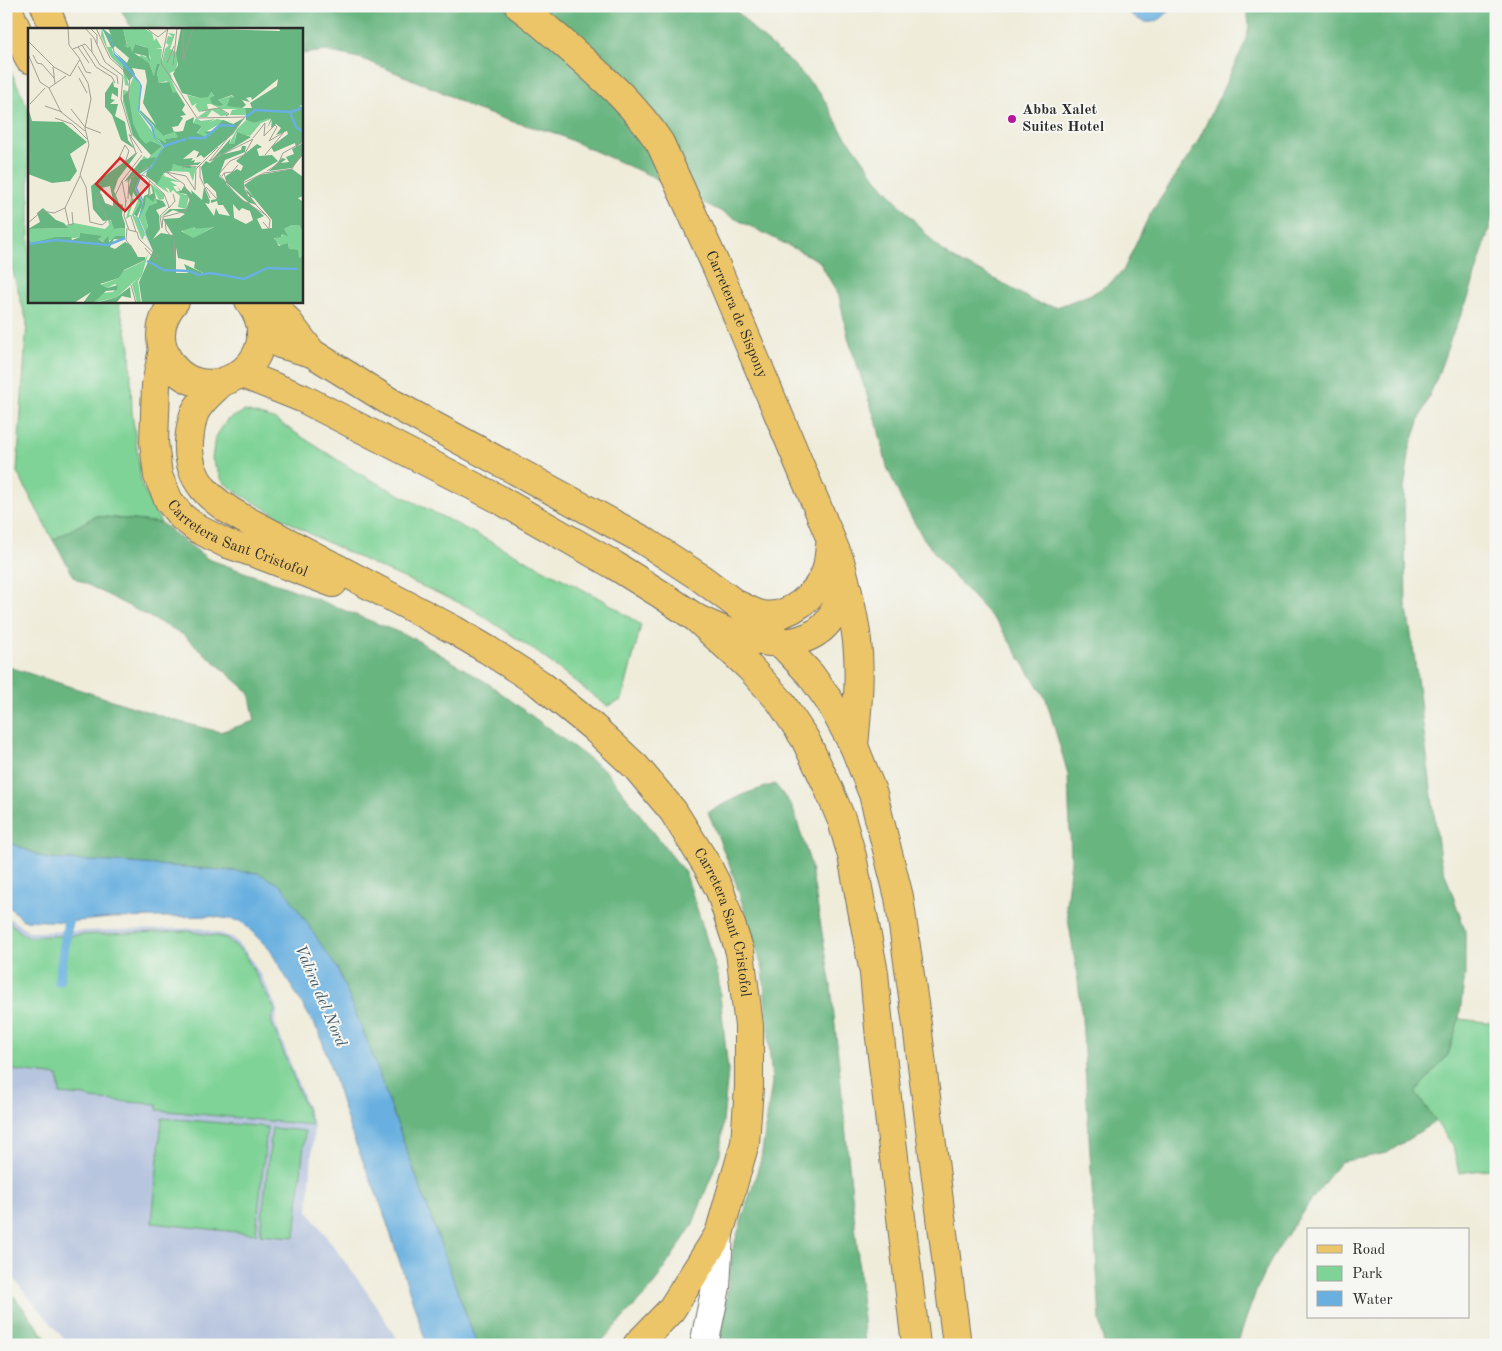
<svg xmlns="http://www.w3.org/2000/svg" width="1502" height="1351" font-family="'Old Standard TT',serif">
  <rect width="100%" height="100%" fill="#f6f6f2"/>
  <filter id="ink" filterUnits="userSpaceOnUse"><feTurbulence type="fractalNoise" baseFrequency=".02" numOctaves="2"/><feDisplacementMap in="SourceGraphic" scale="10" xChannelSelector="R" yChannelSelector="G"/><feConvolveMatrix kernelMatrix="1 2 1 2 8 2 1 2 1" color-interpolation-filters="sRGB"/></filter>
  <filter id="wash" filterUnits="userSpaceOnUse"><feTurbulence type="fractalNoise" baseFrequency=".0096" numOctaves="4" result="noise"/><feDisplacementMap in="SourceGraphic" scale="20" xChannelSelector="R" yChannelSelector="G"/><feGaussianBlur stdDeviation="1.12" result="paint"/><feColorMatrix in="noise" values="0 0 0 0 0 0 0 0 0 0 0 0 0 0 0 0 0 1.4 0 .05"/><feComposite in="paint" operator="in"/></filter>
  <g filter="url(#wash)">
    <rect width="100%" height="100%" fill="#efecda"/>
    <path fill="#b7c5de" d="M6 916 29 932 200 928 232 937 247 953 262 977 278 1010 275 1022 314 1125 308 1211 369 1295 401 1345H69L6 1270Z"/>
    <g fill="#7fd397" stroke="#557f61">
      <path d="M6 61 29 110V301H118L130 347 132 412 142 486 161 523 96 516 53 540 17 472 27 322 6 248Z"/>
      <path d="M245 411 274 419 358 473 605 601 641 625 622 700 607 706 537 652 471 608 370 563 312 535 241 495 223 482 212 459 215 438 227 420Z"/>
      <path d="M6 920 27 937 187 931 226 938 244 953 275 1010 271 1021 312 1125 157 1110V1104L91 1099 85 1096 60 1094 58 1076 6 1069Z"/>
      <path d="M1459 1019 1496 1023V1168L1459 1173 1453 1146 1415 1092 1448 1055Z"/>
      <path d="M162 1118 267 1127 256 1234 152 1223Z"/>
      <path d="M272 1128 305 1131 295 1237 260 1234Z"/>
    </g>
    <g fill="#67b580" stroke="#497056">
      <path d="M119 6H732L757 33 792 63 821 94 842 132 855 148 876 178 935 244 949 256 967 266 984 273 1037 303 1057 307 1094 293 1110 283 1123 271 1149 216 1196 145 1245 43 1249 26 1247 6H1496V206L1469 296 1451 338 1438 375 1422 413 1410 448 1404 489 1406 604 1413 646 1440 859 1465 930V975L1459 1019 1448 1055 1415 1092 1436 1121 1387 1153 1340 1162C1315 1195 1289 1229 1268 1266 1255 1289 1246 1320 1237 1345H1104L1100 1321 1082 1018 1078 980 1066 906 1071 860 1068 774 1046 699 999 625 946 568 922 536 902 501 887 467 878 428 849 341 839 296 819 261 649 175 552 132 510 121 472 108 440 91 363 59 326 51 301 54V29H132Z"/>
      <path d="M96 516 161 523 208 559 294 590 415 639 489 684 607 772 686 874 718 975 728 1071 720 1154 692 1226 652 1287 598 1345H477L367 1041 337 968 258 873 131 863 47 859 6 841V666L180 722 220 732 255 721 249 692 182 634 75 578 53 540Z"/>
      <path d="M775 784 792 806 810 862 831 986 857 1244 865 1345H714L725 1306 733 1248 761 1159 772 1082 763 970 733 874 708 812 747 793Z"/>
      <path d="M6 1286 52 1345H6Z"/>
    </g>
    <g fill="#69b0e0" stroke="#4a6e86">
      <path d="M1125 6H1171C1160 29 1137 26 1125 6Z"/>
      <path d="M6 841 47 859 131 863 258 873 282 886 337 968 367 1041 477 1345H427L382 1208 351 1132 320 1034 270 950 241 921 210 916 111 918 68 922 23 920 6 904Z"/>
    </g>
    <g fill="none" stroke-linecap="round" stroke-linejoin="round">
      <path stroke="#69b0e0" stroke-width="10" d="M59 981 68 922 69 910"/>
    </g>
  </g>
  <g filter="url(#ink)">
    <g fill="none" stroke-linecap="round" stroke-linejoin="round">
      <defs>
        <path id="minor" d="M704 1345 716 1287 719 1234"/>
        <g id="major">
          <path id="s1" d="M519 6C539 21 557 37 575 53 607 81 637 108 660 143L717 268 840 561C847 587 854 614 857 641 861 676 857 711 854 746"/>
          <path id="s2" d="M163 349 156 385 154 442 158 476 169 501 182 517 198 529 225 543 260 555 333 583"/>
          <path id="s3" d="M221 383C212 392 201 400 195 412 191 421 190 432 189 442 187 481 211 501 242 518L454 630 488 650 540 684 593 727 636 767 673 811 708 867 720 891 740 952 749 1026V1087L745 1143 719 1234 671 1310 637 1345"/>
          <path d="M738 605C746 608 755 614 763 615 789 619 818 594 826 571 829 562 829 550 831 540"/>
          <path d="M700 620C733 636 783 655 817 632 822 629 829 622 832 616 838 605 840 591 842 579"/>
        </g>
        <g id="highway">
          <path d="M7 6 29 59"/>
          <path d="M45 6 54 29"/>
          <path d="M175 301C163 315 157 333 164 351 193 422 297 364 249 301"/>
          <path d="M269 301 283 315 312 353"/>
          <path d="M261 334 280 344 312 353 392 403 643 540 698 576 763 624 810 674 830 702 854 746 873 794 899 897 917 1025 957 1345"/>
          <path d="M242 374 302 398 495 497 614 565 662 595 696 618 750 668 780 701 805 739 827 785 842 821 852 856 874 973 880 1038 916 1345"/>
        </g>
      </defs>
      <use href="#minor" stroke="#706f68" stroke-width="30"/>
      <use href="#major" stroke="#706f68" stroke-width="30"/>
      <use href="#highway" stroke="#706f68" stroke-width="30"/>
      <use href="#minor" stroke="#fff" stroke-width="28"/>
      <use href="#major" stroke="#edc569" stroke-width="28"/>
      <use href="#highway" stroke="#edc569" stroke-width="28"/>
    </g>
  </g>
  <circle fill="#b5179e" stroke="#f6f6f2" stroke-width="2" cx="1012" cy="119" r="5"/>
  <g text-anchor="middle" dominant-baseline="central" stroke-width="4" stroke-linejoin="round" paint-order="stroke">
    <g font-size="15" font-weight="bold" fill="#2b2b2b" stroke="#f6f6f2" text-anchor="start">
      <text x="1022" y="110">Abba Xalet<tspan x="1022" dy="17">Suites Hotel</tspan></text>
    </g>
    <g font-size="15" fill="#2b2b2b" stroke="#f6f6f2">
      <text stroke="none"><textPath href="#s1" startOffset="385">Carretera de Sispony</textPath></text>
      <text stroke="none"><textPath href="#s2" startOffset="235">Carretera Sant Cristofol</textPath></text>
      <text stroke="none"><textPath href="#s3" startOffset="818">Carretera Sant Cristofol</textPath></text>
    </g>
    <g font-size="16" font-style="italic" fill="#415a6a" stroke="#f6f6f2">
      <text transform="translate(320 996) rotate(67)">Valira del Nord</text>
    </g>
  </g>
  <g transform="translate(28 28)">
    <rect width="275" height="275" fill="#efecda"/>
    <path d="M74 0 79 19H83L86 27 96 36 101 58 97 57 95 41 83 29 73 8ZM95 0H115L124 5 126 13 128 10 134 20H127L134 21 133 30 149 64 145 66 139 53 131 55 129 45 132 36 126 48 121 35 110 30 113 27 123 31 118 19 107 16 104 24 96 17H99ZM140 5 147 6 142 21 150 25V30L148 42 142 45 146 56 134 35 137 21 141 17 138 15 140 8 145 9ZM106 47 112 56 111 85 135 119 123 139 98 155 116 128 120 131 123 127 105 108 95 74V62L100 63ZM183 64 192 78 196 77 190 72 206 67 202 73 205 78 217 80V87H202L204 82 210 81H193L183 76H179L180 81 191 80 201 87 193 88 184 82 179 89H170L180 82 171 84 167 78 169 75 164 78 159 67 172 70ZM241 89 243 91 233 95 222 108 208 105 206 116H201L209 101 218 92 226 95ZM168 90 173 93 187 91 180 95 189 91 208 95 197 93 179 103 182 107 177 109 169 106 174 98 165 96ZM128 97 137 108 147 103 151 109 137 111 138 115 128 111 125 99ZM145 136 168 139 165 153 161 144 141 143ZM137 145 136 148 153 154 142 153 149 158H145L149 164 161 168 158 181 150 179 152 168 145 162 142 165 141 161 137 159 141 165 127 156ZM122 155 136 166V171L131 172 127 164 129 176 123 178 117 187 120 200 117 204 111 190 118 168 123 170 125 165ZM103 170 106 171 101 187H104L110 172 112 175 106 188 110 189 117 207 114 212 104 187 98 191ZM80 191 85 194 87 201 97 200V208L76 214 63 208 3 215 0 210V201L39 200 38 197 46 195 77 201 81 197ZM264 197H271L275 204V228L272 230 261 221 260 215 254 219 247 213V209L255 208 252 206 257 205 256 201ZM166 198 167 201 187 198 164 211 153 202ZM120 226 114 247 110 253 113 275H109L104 256 111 249 89 269 65 275 74 265 85 264 90 258 87 256 79 260 72 257 91 250 95 243 116 233Z" fill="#7fd397"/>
    <path d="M74 0 83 7 80 0H95L99 18 96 17 100 20 102 18 104 24 107 16 120 20 122 34 118 28 106 25 121 35 126 48 129 36H132L129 45 131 55 141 54 145 65 149 64 157 77 154 82 158 87 152 88 155 90 150 98 144 99 146 104 136 108 112 84 111 79V69L112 82 128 97 115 75 119 53 117 42 104 40 107 46 101 53 95 43 96 34 86 23 99 35 101 30 87 18 84 21ZM153 0 252 3 251 0H275V77L271 78 275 79 274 114 268 119 267 115 246 124 243 119 260 106 259 103 248 107 253 100 248 96 243 100 244 92 239 100 243 91 241 90 226 95 218 92 217 80H224L222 75 249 58 250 51 224 72 223 69 218 70 222 74 214 72 218 77 214 80 199 78 202 70 206 69 204 67 190 72 196 77 192 78 184 76 182 70 186 68 183 64 180 69 172 70 154 65 145 46 150 37 148 25ZM85 53 86 59 90 60V69L84 65 83 71 87 72 82 76H90L87 88 97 94 100 112 107 121 93 112 84 87 77 79V65ZM100 64 105 95 112 110 118 116 122 113 134 118 123 127 105 107 95 68ZM0 79 4 93 35 94 59 114 42 126 49 143 42 153 24 155 0 146ZM166 89 165 95 174 98 169 105 177 109 182 107 176 104 184 103 195 92 205 96 216 90 205 106 176 130 173 127 168 130 171 124 166 122 155 131 165 130 163 133 167 132 166 135 173 134 170 137H161L164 140H160L145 136 143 143 136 145 129 156 118 148 119 143 136 119 129 110 138 115 137 111 150 109 147 104 155 103 158 93ZM209 104 223 109 182 134 203 110 201 116H206ZM275 115V127L264 140 241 143 254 130 258 131 253 135 261 134 258 129 266 126 264 121ZM229 116 234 119 229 121 231 128 244 127 250 133 216 153V161L229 177 216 173 198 156V148L209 141 213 143 215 138 208 133ZM214 118H218L217 124 197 132 191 148 236 188 229 191 234 201 244 200V192L226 170 220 168 218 161 226 169 216 157 231 147 264 141 275 149V168L270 170 275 174V204L271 197H264L256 201 260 208 254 206 253 209 246 210 251 218 260 215 261 221 270 222 271 230 275 228V275H114L111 254 125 223 117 204 120 199 117 187 121 178 129 175 127 169 125 174 118 168 117 177 111 190 116 168 120 166V153L121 168 125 165 124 157 128 171 135 173 138 178 128 182 131 187 132 201 125 211 133 205 145 207 135 191 151 190 157 186 145 182 132 190 142 181H158L162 171 158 166 147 164 152 163 149 158 153 163 156 158 164 166 163 162 174 172 176 159 182 173 181 176 177 175 186 188 188 180 191 186 202 188 195 177H190L189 173 183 175V172L189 171 188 164 179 155 176 156 173 139 178 133 182 135 192 127 213 122ZM205 176 211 183 214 180 222 183 225 192 218 196 206 190ZM166 199 168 201 186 199 165 210 153 203ZM148 219 150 230 167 234 166 240 175 245 156 236 160 245H148ZM110 124 90 151 86 163 91 175 95 177 94 187 97 196V200L86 201 83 192 75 193 65 181 63 158ZM82 158 85 172V178L77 175 72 164 74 160ZM128 129 123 139 115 140H121L96 154 113 132ZM113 147 107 161 115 175 109 189 106 186 112 175 105 164 104 171 100 163 104 148ZM15 180 28 192 36 195 40 200 0 201 12 194 9 185ZM52 205 74 208 70 211 75 214 80 208 81 214 88 208H97L96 212 86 211 82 219 87 221 97 214 103 217 110 229H117V232L96 242 91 250 72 256 79 260 90 257 89 262 78 263 65 275H55L63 264 46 275H0V210L3 215 28 209H43L44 212 52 209ZM102 259 103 270 94 268 88 275H68L89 269Z" fill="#67b580" fill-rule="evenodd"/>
    <path d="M74 0 84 12 87 26 95 32 112 54 114 58 111 83 125 98 128 111 136 118 125 139 114 147 109 160 116 173 111 192 125 223 110 192 115 174 107 161 112 148 124 138 135 118 126 110 123 99 110 83 112 56 86 27 84 15Z" fill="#69b0e0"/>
    <path fill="none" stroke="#69b0e0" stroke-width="2.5" d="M262 84 268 99 275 104M218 89 227 82 262 84 275 80M159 110H177L192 97 207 98M136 118 158 111M0 216 28 212 80 217 97 210M119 233 136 242 161 243 171 247 183 245 216 251 231 244M231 244 239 240 269 241"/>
    <path fill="none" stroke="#a19f94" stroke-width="1" d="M57 0 66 10 77 34 95 48 93 71 104 108M62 0 69 7V16M68 0 82 30 102 48 100 72M118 0 130 9 140 1M140 0 133 35 169 90 217 89 181 133 225 111 216 127 202 133 191 146 211 170 238 187 219 168 215 155 236 145 264 141 271 129 275 128M155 0V33L165 0M0 13 26 39 42 48 52 31 41 17 40 0M54 17 68 39 84 49 87 55M50 19 61 35M45 21 57 16 64 24 63 10M64 24 72 37 89 48 90 56M0 26 12 54 21 60 33 84 57 103M5 27 9 35 14 36 26 50M52 32 58 44 63 45M139 35 146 18M50 38 60 55 63 71 57 100 61 117 52 147 58 159 62 194 74 197 78 194V187L69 175V167L73 166 77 176 87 180V168L94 153M145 38 149 0M25 39 27 56M51 50 59 65M21 60 38 48M2 76 17 60M17 78 34 84M43 81 57 99 73 105M174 83 191 80 201 86 198 88M27 90 44 96 59 111M102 107 114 125M225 110 237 95 236 108 247 97 249 99 241 113 256 104 237 127M91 130 97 117 101 123 97 134 108 125 101 106M172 138V149L182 170M154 141 157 137 170 139M239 143 250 136 255 125 275 114M106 145 121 139M196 145 204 144 210 137M194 148 196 145 198 152 201 154 202 151M121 153 122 168M178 159 189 171M100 171 101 150 108 146 117 148 136 166 141 179 132 188 134 200 135 189 158 183 162 172 156 156 138 144 158 148 167 162 168 141 190 119M98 172 96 188 101 202 109 204 111 211 131 230M98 174 94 153 114 127M37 180 41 197 45 196 44 184M141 180 147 173 145 166M103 188 108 204M137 192 138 202 146 212 147 231M235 194 241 201 242 192 238 187M0 195 14 183 26 185 37 180 52 148M99 200 98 212 108 226M117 220 128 233M103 257 108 275"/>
    <path fill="#d62828" fill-opacity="0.15" stroke="#d62828" stroke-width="2.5" d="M92 130 121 157 97 183 68 156Z"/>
    <rect width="275" height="275" fill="none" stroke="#2b2b2b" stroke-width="2.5"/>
  </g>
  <rect width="1502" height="1351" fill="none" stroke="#f6f6f2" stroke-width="25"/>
  <rect x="1307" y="1228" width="162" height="90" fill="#f6f6f2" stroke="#a5a5a2"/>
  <rect x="1317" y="1245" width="25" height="8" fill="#edc569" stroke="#a5a5a2"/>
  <text x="1352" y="1254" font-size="15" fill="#2b2b2b">Road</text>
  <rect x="1317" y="1266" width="25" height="15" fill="#7fd397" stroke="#a5a5a2"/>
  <text x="1352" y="1278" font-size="15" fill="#2b2b2b">Park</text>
  <rect x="1317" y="1291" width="25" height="15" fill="#69b0e0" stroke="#a5a5a2"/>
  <text x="1352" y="1304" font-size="15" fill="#2b2b2b">Water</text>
</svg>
